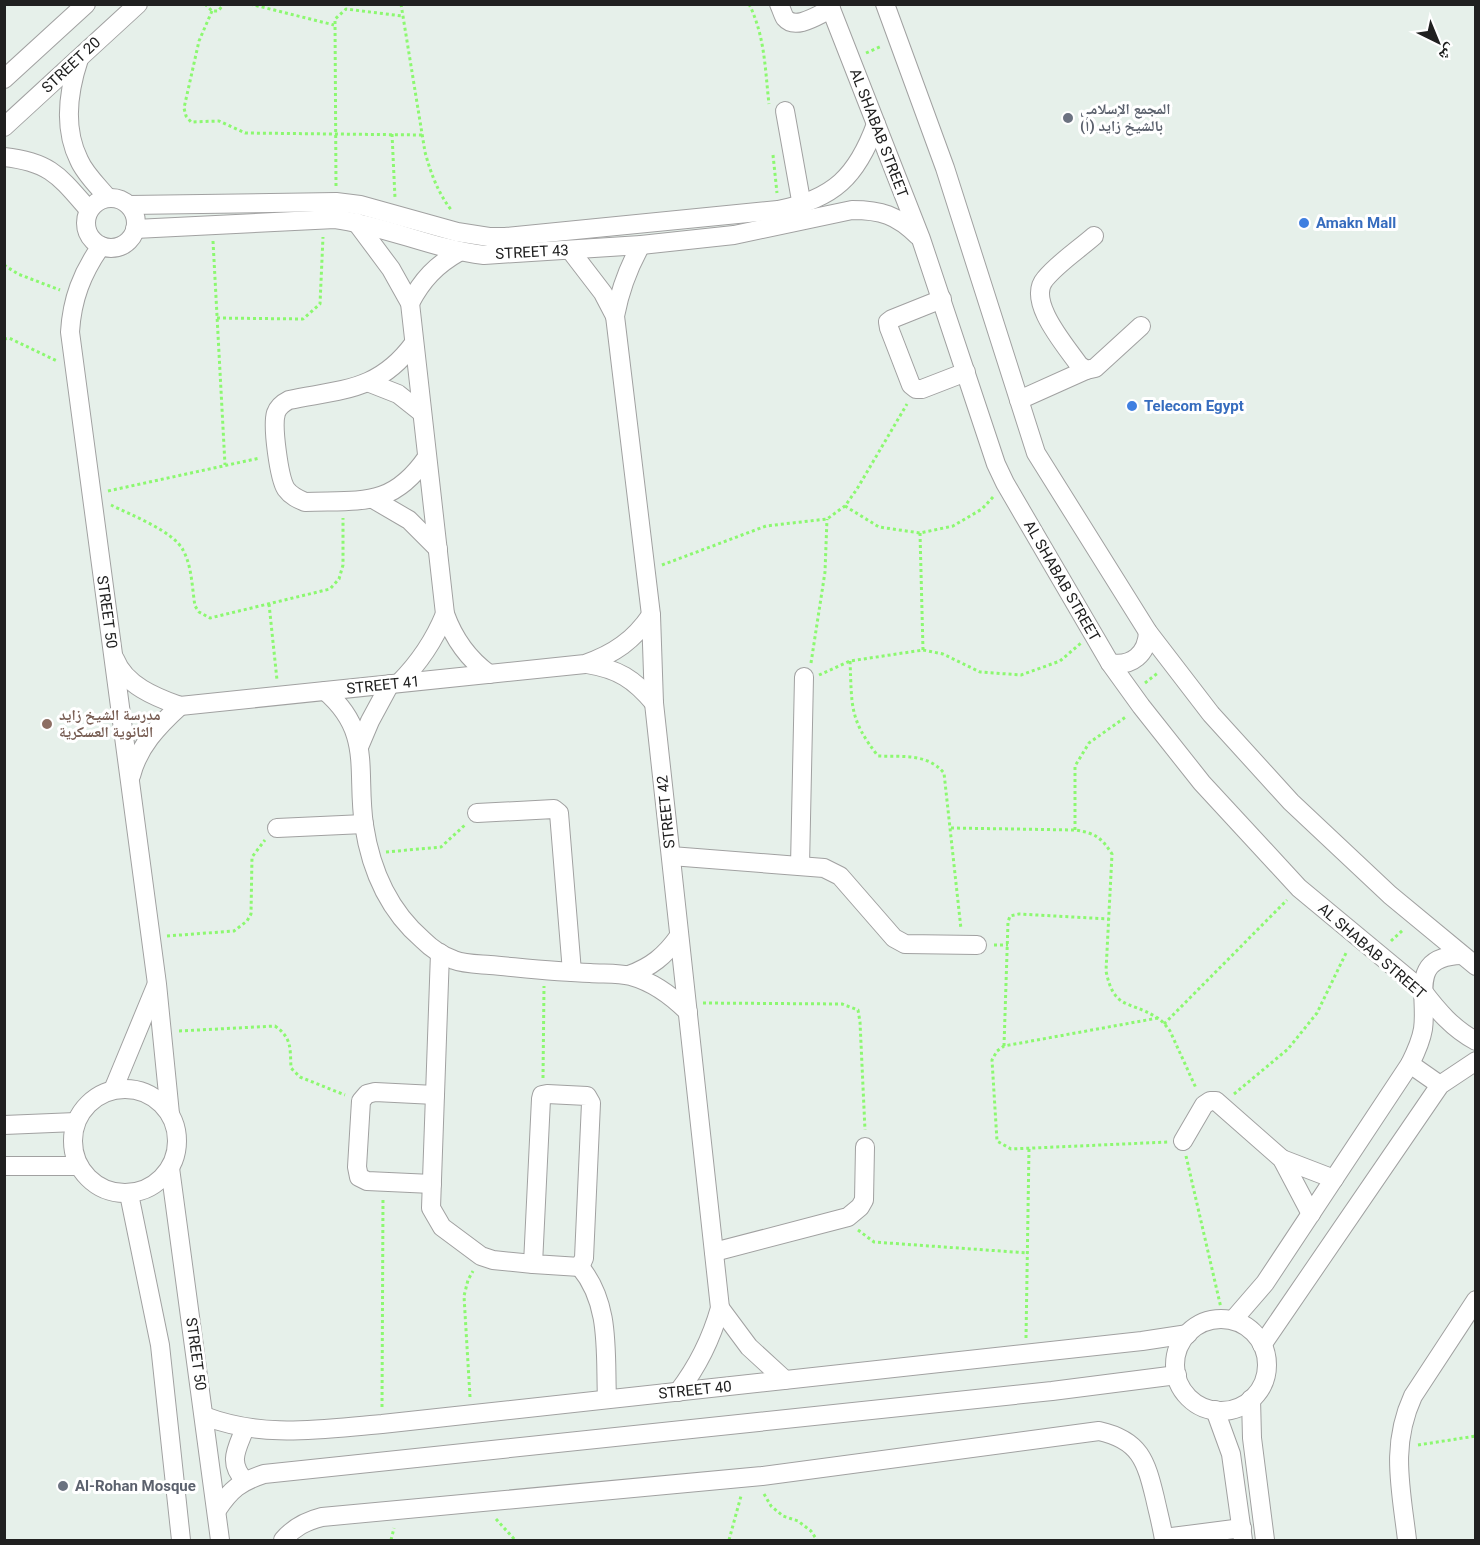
<svg xmlns="http://www.w3.org/2000/svg" width="1480" height="1545" font-family="Roboto,'Noto Naskh Arabic',sans-serif">
  <rect width="100%" height="100%" fill="#e6f0ea"/>
  <g fill="none" stroke-linecap="round" stroke-linejoin="round">
    <defs>
      <g id="minor">
        <path d="M779 4C781 8 783 15 785 18 796 31 819 14 831 9"/>
        <path d="M829 4 921 239 996 464 1005 483 1110 663 1141 706 1202 783 1299 888 1422 990C1437 1010 1453 1029 1476 1041"/>
        <path d="M885 4 945 168 1036 453 1148 632 1211 714 1291 802 1390 895 1476 966"/>
        <path d="M79 59C68 92 63 128 79 160 85 174 98 186 108 198"/>
        <path d="M4 79 86 4"/>
        <path d="M785 111 802 206"/>
        <path d="M4 127 138 4"/>
        <path d="M4 157C51 162 60 177 89 210"/>
        <circle cx="111" cy="223" r="25"/>
        <path d="M129 205 336 202 360 205 457 232 489 237H505L778 210C834 199 857 176 876 124"/>
        <path d="M356 222 391 269 410 303 445 614C454 639 467 658 489 674"/>
        <path d="M135 229 335 219C386 226 433 249 484 255L641 245 734 235 852 210C881 210 897 215 918 236"/>
        <path d="M1094 236C1078 250 1058 263 1045 279 1026 301 1066 346 1079 365L1086 370 1095 368 1141 326"/>
        <path d="M641 245C628 268 620 290 615 316L651 615 654 703 720 1308C711 1340 698 1366 678 1392"/>
        <path d="M101 246C82 273 72 299 70 332L157 984 170 1114"/>
        <path d="M570 250 603 293 615 316"/>
        <path d="M942 299 892 319 888 322 889 328 911 385 916 389H922L966 372"/>
        <path d="M410 303C422 280 436 265 459 252"/>
        <path d="M414 343C379 391 343 389 289 400 283 403 278 407 276 413 272 426 279 478 286 489 291 496 298 499 305 502 361 500 392 508 427 457"/>
        <path d="M370 383 398 394 422 413"/>
        <path d="M1019 400 1086 370"/>
        <path d="M373 499 409 520 438 549"/>
        <path d="M115 659C125 685 155 697 180 706L585 664C614 654 634 640 651 615"/>
        <path d="M1110 663C1132 667 1147 654 1148 632"/>
        <path d="M587 664C618 669 634 679 654 703"/>
        <path d="M399 683C420 662 434 641 445 614"/>
        <path d="M325 691C373 732 356 771 364 825 371 871 388 910 423 940 431 948 443 956 454 960 464 964 478 964 490 965 523 968 556 972 590 973 603 974 618 973 631 976 653 982 672 996 688 1012"/>
        <path d="M359 747 370 721 390 684"/>
        <path d="M131 776C138 747 158 726 180 706"/>
        <path d="M477 813 554 809 559 813 572 972"/>
        <path d="M277 828 364 824"/>
        <path d="M671 856 824 868 840 876 894 938 905 944 977 945"/>
        <path d="M800 866 804 677"/>
        <path d="M440 953 431 1208 442 1227 481 1256 493 1260 533 1264"/>
        <path d="M629 975C651 967 665 956 679 936"/>
        <path d="M1410 1064 1440 1085"/>
        <circle cx="125" cy="1141" r="52"/>
        <path d="M113 1090 156 986"/>
        <path d="M547 1094 587 1096 591 1103 584 1258 580 1267 533 1264 541 1099 542 1095Z"/>
        <path d="M4 1125 76 1122"/>
        <path d="M1183 1141 1204 1105 1210 1101H1216L1282 1159 1311 1214"/>
        <path d="M1282 1159 1334 1179"/>
        <path d="M4 1166H79"/>
        <path d="M170 1168 220 1540"/>
        <path d="M432 1184 367 1181 359 1177 357 1167 361 1101 367 1094 375 1092 435 1095"/>
        <path d="M129 1194 160 1345 181 1540"/>
        <path d="M714 1252 848 1217 860 1207 864 1200 865 1147"/>
        <path d="M580 1267C611 1304 605 1353 607 1399"/>
        <path d="M720 1308 749 1347 785 1380"/>
        <circle cx="1221" cy="1365" r="46"/>
        <path d="M1233 1320 1265 1283 1410 1064C1416 1052 1421 1041 1423 1029 1428 996 1408 957 1461 955"/>
        <path d="M1262 1345 1440 1085 1476 1061"/>
        <path d="M1251 1399 1252 1438 1265 1540"/>
        <path d="M1215 1410 1231 1454 1243 1540"/>
        <path d="M204 1416C265 1439 319 1429 382 1424L1142 1341 1188 1334"/>
        <path d="M245 1481C227 1462 237 1449 245 1428"/>
        <path d="M217 1510C231 1489 240 1482 264 1474L1052 1391 1177 1375"/>
        <path d="M1164 1538 1242 1528"/>
        <path d="M283 1540C294 1527 306 1521 322 1517L762 1476 1099 1431C1140 1440 1146 1461 1155 1498 1158 1512 1162 1526 1164 1540"/>
        <path d="M1407 1540C1401 1488 1390 1446 1413 1396L1476 1300"/>
      </g>
    </defs>
    <use href="#minor" stroke="#a1a1a1" stroke-width="20"/>
    <g stroke="#8cf870" stroke-width="3" stroke-dasharray="3 3" stroke-linecap="butt">
      <path d="M205 4 212 11H218L224 4"/>
      <path d="M250 4 334 25"/>
      <path d="M401 4 425 152C431 174 438 193 452 211"/>
      <path d="M749 4C765 36 765 69 769 104"/>
      <path d="M212 11 199 41 184 108 186 116 191 122 219 121 245 133 422 135"/>
      <path d="M866 53 882 46"/>
      <path d="M392 134 395 198"/>
      <path d="M773 155 777 193"/>
      <path d="M336 186 335 19 346 9 402 16"/>
      <path d="M213 241 225 465"/>
      <path d="M4 265 18 274 60 290"/>
      <path d="M217 318 303 319 320 304 323 237"/>
      <path d="M4 339 9 338 57 361"/>
      <path d="M108 491 260 458"/>
      <path d="M111 505C131 515 173 531 183 550 192 566 192 588 195 606L199 612 210 618 330 589 339 579 343 565V518"/>
      <path d="M845 506 879 527 920 533 953 526 982 509 994 496"/>
      <path d="M920 533 923 650"/>
      <path d="M662 565 766 526 827 519 845 506 857 489 907 404"/>
      <path d="M269 604 277 680"/>
      <path d="M850 661C852 706 849 719 878 756 902 757 927 753 944 773L961 929"/>
      <path d="M811 663 825 572 827 519"/>
      <path d="M819 675 850 661 923 650 943 654 980 672 1021 675 1060 661 1081 643"/>
      <path d="M1145 683 1159 672"/>
      <path d="M951 828 1075 830C1095 833 1101 837 1112 854L1106 971C1114 1010 1128 1000 1156 1017 1162 1020 1166 1026 1170 1031L1196 1088"/>
      <path d="M1075 830V766L1089 743 1127 716"/>
      <path d="M386 852 441 847 466 824"/>
      <path d="M167 936 234 931 247 921 251 914 252 857 265 840"/>
      <path d="M1391 941 1404 929"/>
      <path d="M994 945H1008"/>
      <path d="M703 1003 842 1004 858 1010 860 1022 865 1130"/>
      <path d="M1158 1018 1004 1046 997 1051 992 1060 997 1141 1011 1149 1168 1142"/>
      <path d="M1164 1024 1287 900"/>
      <path d="M179 1031 275 1026C292 1038 290 1048 291 1068L300 1077 345 1095"/>
      <path d="M1004 1046 1008 922 1010 916 1019 914 1109 919"/>
      <path d="M543 1078 544 986"/>
      <path d="M1234 1094 1288 1049 1317 1013 1347 951"/>
      <path d="M1186 1156 1221 1308"/>
      <path d="M858 1230 874 1242 1028 1253"/>
      <path d="M1026 1338 1029 1148"/>
      <path d="M470 1397 464 1296 468 1280 473 1271"/>
      <path d="M382 1407 383 1198"/>
      <path d="M1418 1445 1476 1436"/>
      <path d="M764 1494 771 1506 783 1516 798 1521 811 1531 817 1540"/>
      <path d="M496 1519 515 1540"/>
      <path d="M391 1540 394 1528"/>
      <path d="M729 1540 741 1496"/>
    </g>
    <use href="#minor" stroke="#fff" stroke-width="18"/>
  </g>
  <g fill="#6b7280" stroke="#fff" stroke-width="2">
    <circle cx="1068" cy="118" r="6"/>
    <circle cx="63" cy="1486" r="6"/>
  </g>
  <g fill="#3f7fe0" stroke="#fff" stroke-width="2">
    <circle cx="1304" cy="223" r="6"/>
    <circle cx="1132" cy="406" r="6"/>
  </g>
  <circle fill="#8d6e63" stroke="#fff" stroke-width="2" cx="47" cy="724" r="6"/>
  <g text-anchor="middle" dominant-baseline="central" stroke-width="6" stroke-linejoin="round" paint-order="stroke">
    <g font-size="15" fill="#202020" stroke="#fff">
      <text transform="translate(71 65) rotate(-43)">STREET 20</text>
      <text transform="translate(879 133) rotate(69)">AL SHABAB STREET</text>
      <text transform="translate(532 252) rotate(-3)">STREET 43</text>
      <text transform="translate(1062 581) rotate(60)">AL SHABAB STREET</text>
      <text transform="translate(107 612) rotate(82)">STREET 50</text>
      <text transform="translate(383 685) rotate(-6)">STREET 41</text>
      <text transform="translate(666 812) rotate(-96)">STREET 42</text>
      <text transform="translate(1372 951) rotate(41)">AL SHABAB STREET</text>
      <text transform="translate(196 1354) rotate(82)">STREET 50</text>
      <text transform="translate(695 1390) rotate(-6)">STREET 40</text>
    </g>
    <g font-size="15" font-weight="bold" fill="#5b616d" stroke="#fff" text-anchor="start">
      <text x="1080" y="109">المجمع الإسلامي<tspan x="1080" dy="17">(أ) بالشيخ زايد</tspan></text>
      <text x="75" y="1486">Al-Rohan Mosque</text>
    </g>
    <g font-size="15" font-weight="bold" fill="#366cbe" stroke="#fff" text-anchor="start">
      <text x="1316" y="223">Amakn Mall</text>
      <text x="1144" y="406">Telecom Egypt</text>
    </g>
    <g font-size="15" font-weight="bold" fill="#785e54" stroke="#fff" text-anchor="start">
      <text x="59" y="715">مدرسة الشيخ زايد<tspan x="59" dy="17">الثانوية العسكرية</tspan></text>
    </g>
  </g>
  <rect width="1480" height="1545" fill="none" stroke="#202020" stroke-width="12"/>
  <g transform="translate(1438 42) rotate(137)" stroke="#ffffff" stroke-width="4.5" paint-order="stroke">
  <path d="M0-4.5L10 22L0 15L-10 22Z" fill="#202020"/>
  <text y="-9" font-size="16" font-weight="bold" text-anchor="middle" fill="#202020">ش</text>
  </g>
</svg>
